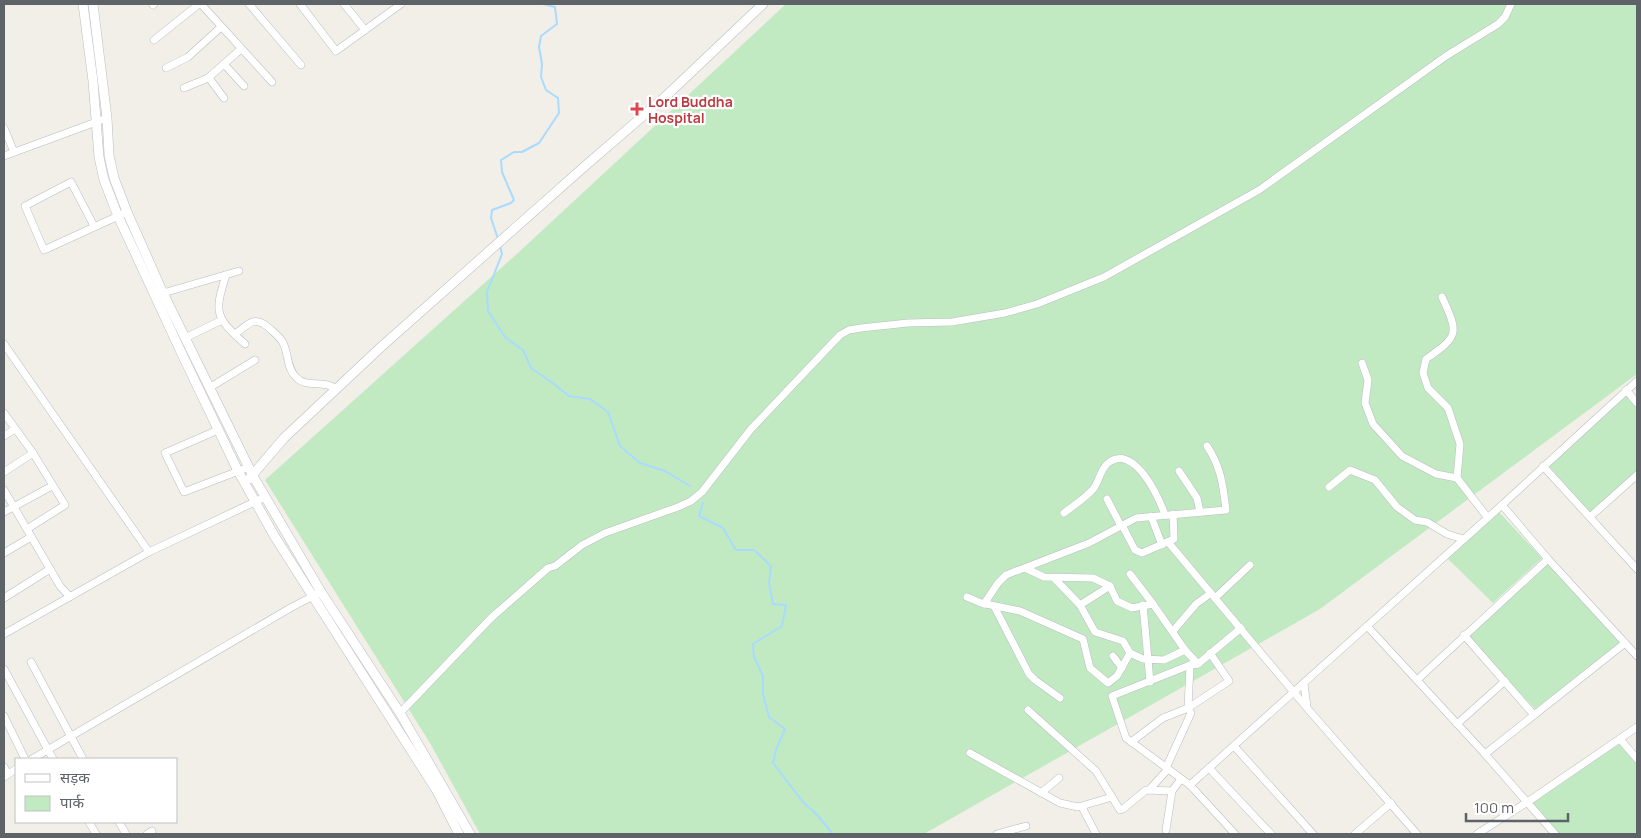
<svg xmlns="http://www.w3.org/2000/svg" width="1641" height="838" font-family="Manrope,'Noto Sans Devanagari',sans-serif">
  <rect width="100%" height="100%" fill="#f1efe7"/>
  <g fill="#c2eac2">
    <path d="M786 4H1637V374L1320 609 924 834H480L430 743 265 480 519 252Z"/>
    <path d="M1626 394 1637 407V473L1592 515 1549 466Z"/>
    <path d="M1498 511 1542 558 1493 603 1446 557Z"/>
    <path d="M1548 564 1622 644 1536 710 1467 637Z"/>
    <path d="M1619 744 1637 764V832L1635 834H1558L1531 803Z"/>
  </g>
  <g fill="none" stroke-linecap="round" stroke-linejoin="round">
    <g stroke="#a9dbff" stroke-width="2">
      <path d="M498 239 491 218 492 210 511 203 514 200 502 172 501 160 514 152H522L539 143 559 113 558 98 546 90 541 77 542 64 539 47 541 36 557 24 555 7 543 4"/>
      <path d="M500 246 502 254 487 292 488 311 505 337 523 350 531 368 554 384 569 396 590 399 608 412 620 446 640 463 665 471 690 486"/>
      <path d="M703 503 699 516 723 528 736 550H754L771 566 769 583 773 604 786 605 782 626 753 644 754 657 763 676V694L769 717 785 729 776 750 773 763 803 802 818 816 833 834"/>
    </g>
    <defs>
      <g id="street">
        <path d="M201 4 272 82"/>
        <path d="M249 4 301 65"/>
        <path d="M300 4 336 51 401 4"/>
        <path d="M344 4 365 30"/>
        <path d="M153 5 154 4"/>
        <path d="M154 40 199 4"/>
        <path d="M224 64 244 86"/>
        <path d="M166 68 188 57 221 27"/>
        <path d="M209 78 224 98"/>
        <path d="M184 88 208 78 241 49"/>
        <path d="M4 128 14 152"/>
        <path d="M4 156 107 118"/>
        <path d="M94 226 71 182 25 206 44 250 127 212"/>
        <path d="M226 275C214 313 215 317 245 344"/>
        <path d="M163 293 239 271"/>
        <path d="M1442 297C1459 334 1459 336 1426 359L1423 373 1428 388 1448 408 1460 444 1457 478"/>
        <path d="M235 334C248 325 253 315 268 327 273 332 278 335 282 341 289 352 286 368 296 377 306 389 324 379 336 389"/>
        <path d="M185 338 222 320"/>
        <path d="M4 344 149 552"/>
        <path d="M1362 363 1368 380 1365 403 1373 424 1402 456 1436 474 1457 478 1488 518"/>
        <path d="M209 388 255 360"/>
        <path d="M1626 390 1637 403"/>
        <path d="M4 413 33 453 65 505 27 529"/>
        <path d="M218 430 165 453 184 492 249 467"/>
        <path d="M4 436 15 429"/>
        <path d="M1543 466 1637 569"/>
        <path d="M1179 471 1197 498 1200 512"/>
        <path d="M4 472 33 453"/>
        <path d="M1329 487 1350 470 1375 480 1397 507 1415 520 1427 522 1447 534 1463 539"/>
        <path d="M4 490 60 586 70 597"/>
        <path d="M1107 499 1121 526"/>
        <path d="M1502 505 1548 559 1637 656"/>
        <path d="M4 512 52 486"/>
        <path d="M1064 513C1074 505 1086 498 1094 488 1099 481 1100 471 1107 464 1133 441 1159 497 1165 515"/>
        <path d="M1151 516 1162 545"/>
        <path d="M1590 517 1637 475"/>
        <path d="M1122 525 1135 550 1142 553 1174 539 1173 514"/>
        <path d="M1168 542 1307 708 1417 834"/>
        <path d="M4 553 31 537"/>
        <path d="M1025 568 1044 577 1093 578 1110 586"/>
        <path d="M1130 574 1153 604"/>
        <path d="M1054 578 1080 605 1095 632 1123 641 1130 653 1143 659 1164 660 1185 650"/>
        <path d="M967 597 981 603 1020 611 1083 639 1090 668 1108 683 1117 676 1130 653"/>
        <path d="M4 598 50 569"/>
        <path d="M1215 598 1250 565"/>
        <path d="M984 604 998 583 1006 575 1089 543 1136 518 1226 510C1223 485 1221 467 1207 446"/>
        <path d="M1080 605 1110 586 1117 601 1132 608 1153 604 1185 650 1198 664"/>
        <path d="M1143 605 1150 682"/>
        <path d="M994 606 1029 674 1035 680 1060 698"/>
        <path d="M1367 626 1485 754 1555 834"/>
        <path d="M1173 631 1196 604 1211 593"/>
        <path d="M4 634 149 552 265 497"/>
        <path d="M1464 635 1534 715"/>
        <path d="M1113 656 1122 668"/>
        <path d="M31 662 83 759"/>
        <path d="M4 669 53 759"/>
        <path d="M1417 680 1548 559"/>
        <path d="M1304 684 1307 707"/>
        <path d="M1028 710 1096 771 1120 810 1123 809 1146 790 1172 791"/>
        <path d="M400 713 491 618 548 568 555 566 582 545 605 533 678 507 691 501 702 492 751 429 840 335 849 330 861 328 908 323 952 322 1005 313 1037 304 1104 277 1259 190 1446 56 1498 24 1505 17 1511 4"/>
        <path d="M4 716 25 759"/>
        <path d="M1457 724 1505 681"/>
        <path d="M1620 739 1637 759"/>
        <path d="M1131 742 1163 718 1188 708 1229 681 1210 653"/>
        <path d="M1234 746 1313 834"/>
        <path d="M970 753 1060 803 1078 807 1112 797"/>
        <path d="M1485 754 1625 643"/>
        <path d="M32 759 292 607 317 594"/>
        <path d="M4 767 8 774"/>
        <path d="M1166 768 1191 713 1188 708 1190 665"/>
        <path d="M1209 768 1271 834"/>
        <path d="M4 777 16 769"/>
        <path d="M1190 785 1502 505 1637 381"/>
        <path d="M1149 790 1168 769"/>
        <path d="M1041 793 1059 778"/>
        <path d="M1082 807 1096 834"/>
        <path d="M89 822 96 834"/>
        <path d="M119 822 126 834"/>
        <path d="M1166 830 1172 791 1181 779"/>
        <path d="M147 834 152 831"/>
        <path d="M997 834 1026 826"/>
        <path d="M1235 834 1190 785 1126 738 1112 696 1190 665 1198 664 1241 628"/>
        <path d="M1355 834 1391 803"/>
        <path d="M1477 834 1526 803 1637 727"/>
      </g>
      <g id="secondary">
        <path d="M83 4 93 81 99 157 104 180 118 216 181 352 238 471 275 537 437 791 459 834"/>
        <path d="M93 4 107 118 109 155 114 178 127 212 163 293 253 476 321 592 400 713 470 834"/>
        <path d="M249 479 284 438 381 347 585 166 665 97 763 4"/>
      </g>
    </defs>
    <use href="#street" stroke="#b9bdc1" stroke-width="8"/>
    <use href="#secondary" stroke="#babec3" stroke-width="10"/>
    <use href="#street" stroke="#fff" stroke-width="7"/>
    <use href="#secondary" stroke="#fff" stroke-width="9"/>
  </g>
  <path fill="#e0444e" stroke="#fff" stroke-width="2" d="M634.5 101.5h5v5h5v5h-5v5h-5v-5h-5v-5h5z"/>
  <g text-anchor="middle" dominant-baseline="central" stroke-width="4.5" stroke-linejoin="round" paint-order="stroke">
    <g font-size="14" font-weight="bold" fill="#be3a42" stroke="#fff" text-anchor="start">
      <text x="648" y="101">Lord Buddha<tspan x="648" dy="16">Hospital</tspan></text>
    </g>
  </g>
  <rect width="1641" height="838" fill="none" stroke="#5e6368" stroke-width="10"/>
  <rect x="15" y="758" width="162" height="65" fill="#ffffff" stroke="#bfc1c3"/>
  <rect x="25" y="774" width="25" height="8" fill="#ffffff" stroke="#bfc1c3"/>
  <text x="60" y="783" font-size="15" fill="#5e6368">सड़क</text>
  <rect x="25" y="796" width="25" height="15" fill="#c2eac2" stroke="#bfc1c3"/>
  <text x="60" y="808" font-size="15" fill="#5e6368">पार्क</text>
  <path d="M1466 813v8h102v-8" fill="none" stroke="#5e6368" stroke-width="2.5"/>
  <text x="1474" y="813" font-size="15" fill="#5e6368" stroke="#ffffff" stroke-width="4" paint-order="stroke">100 m</text>
</svg>
